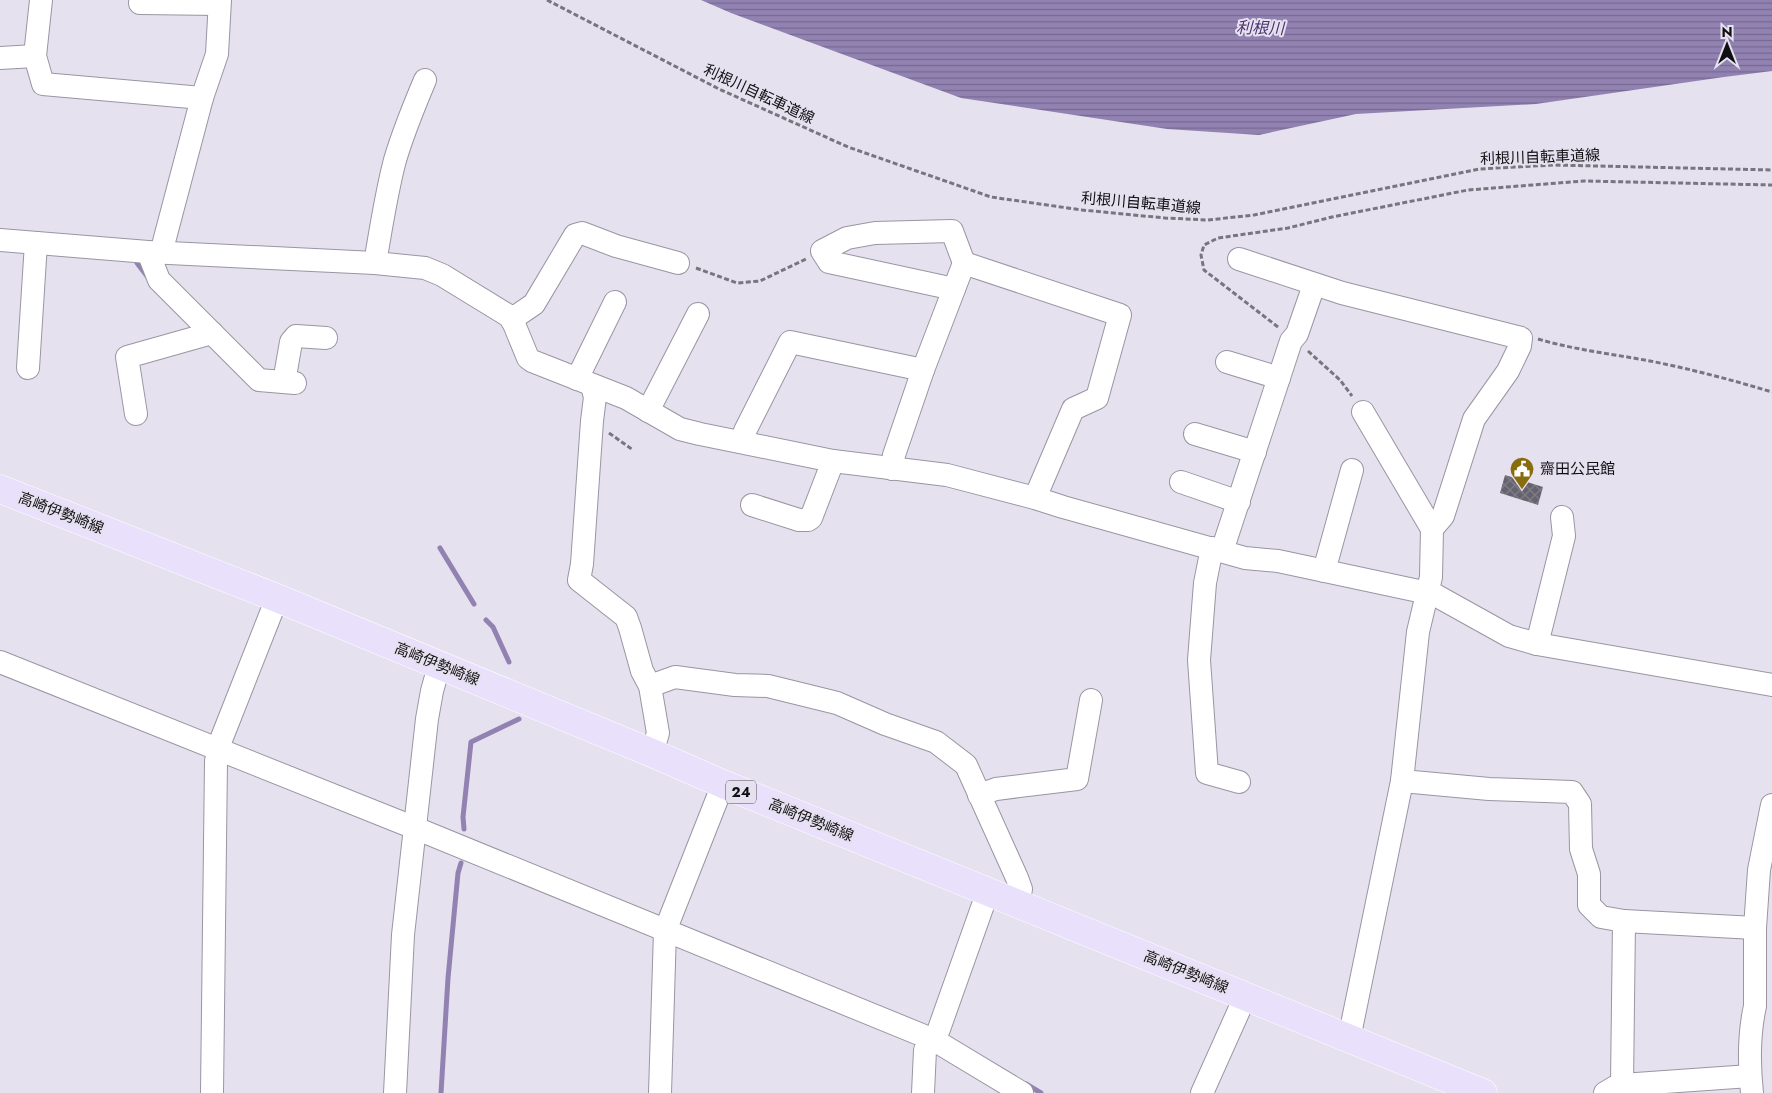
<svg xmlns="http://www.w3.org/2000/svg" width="1772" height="1093" font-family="Jost,'Noto Sans JP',sans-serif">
  <defs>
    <pattern id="water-rules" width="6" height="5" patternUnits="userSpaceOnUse" patternTransform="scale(1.25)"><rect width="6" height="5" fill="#9282b2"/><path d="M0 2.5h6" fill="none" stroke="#766990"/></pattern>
    <pattern id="building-cross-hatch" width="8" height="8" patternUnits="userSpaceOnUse" patternTransform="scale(1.25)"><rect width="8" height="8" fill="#66636f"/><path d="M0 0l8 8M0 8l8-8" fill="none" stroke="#7e7c85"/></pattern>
  </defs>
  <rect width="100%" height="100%" fill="#e6e1ef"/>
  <path fill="url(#water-rules)" d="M701 0H1772V71L1724 77 1536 104 1356 114 1259 135 1167 129 961 98 731 13Z"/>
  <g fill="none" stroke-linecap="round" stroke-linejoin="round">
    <g stroke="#9282b2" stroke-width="5">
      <path d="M137 263 150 280"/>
      <path d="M440 548 474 604"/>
      <path d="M486 620 493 627 509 662"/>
      <path d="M464 829 463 817 471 742 519 719"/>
      <path d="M1026 1084 1041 1093"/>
      <path d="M441 1093 448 978 458 873 461 863"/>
    </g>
  </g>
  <path fill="url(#building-cross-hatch)" d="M1505 475 1543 487 1538 505 1500 493Z"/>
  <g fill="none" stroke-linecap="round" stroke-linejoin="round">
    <defs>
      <g id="minor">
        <path d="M41 0 35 56 43 84 202 98"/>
        <path d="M140 3 219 4"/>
        <path d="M0 58 35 56"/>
        <path d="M0 240 148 252 375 263 425 268 442 275 509 316 514 324 528 358 532 361 626 398 680 429 700 434 833 461 947 475 1035 498 1063 507 1245 558 1278 561 1428 593 1437 596 1509 636 1537 644 1772 685"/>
        <path d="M148 252 159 280 259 380 295 383"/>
        <path d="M161 253 202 98 217 54 220 0"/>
        <path d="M1239 259 1342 293 1521 338 1520 346 1508 371 1474 419 1443 516 1432 529 1431 577 1418 632 1402 781 1349 1039"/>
        <path d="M375 263C381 229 386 194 395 160 403 133 414 106 425 80"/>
        <path d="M954 289 829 262 822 251 847 238 875 233 952 231 964 263"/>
        <path d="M512 319 534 304 575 235 582 233 616 246 678 263"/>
        <path d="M1227 362 1279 378"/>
        <path d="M28 368 36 243"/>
        <path d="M577 379 615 302"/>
        <path d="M284 382 291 342 296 336 326 338"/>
        <path d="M592 386 595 397 592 421 582 564 579 580 626 617 630 628 642 671 650 686 658 733 652 753"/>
        <path d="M648 411 698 314"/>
        <path d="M1363 412 1432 529"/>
        <path d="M136 414 127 357 212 333"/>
        <path d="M1195 434 1255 452"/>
        <path d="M741 442 745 431 790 342 923 370"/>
        <path d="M892 469 894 455 923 370 964 263 1120 315 1097 398 1073 409 1035 498"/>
        <path d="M1181 482 1239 502"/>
        <path d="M752 505 799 520H808L811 518 833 461"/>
        <path d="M1212 548 1205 583 1199 660 1207 773 1239 782"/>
        <path d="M1222 551 1291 341 1297 334 1314 285"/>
        <path d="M1324 571 1352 470"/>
        <path d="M1537 644 1564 536 1562 517"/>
        <path d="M0 662 415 828 934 1040 1022 1093"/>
        <path d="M650 686 675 677 735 685 768 686 837 703 885 724 936 742 966 765 1017 878 1021 889 1018 904"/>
        <path d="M1402 781 1489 789 1572 792 1580 804 1581 849 1589 874V905L1601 917 1624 921 1755 928"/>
        <path d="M979 795 996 789 1077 779 1091 700"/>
        <path d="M1622 1085 1624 921"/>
        <path d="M212 1093 216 761 221 740 277 598"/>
        <path d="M395 1093 403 935 427 719 432 691 439 666"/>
        <path d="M660 1093 665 931 723 784"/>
        <path d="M923 1093 925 1050 934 1040 939 1029 988 891"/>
        <path d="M1202 1093 1245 997"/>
        <path d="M1605 1093 1615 1087 1622 1085 1750 1076"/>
        <path d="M1752 1093C1749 1065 1749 1033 1755 1006V928L1759 870 1772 805"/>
      </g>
      <path id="major" d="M0 489 277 598 652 753 723 784 1483 1093"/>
    </defs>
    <use href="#minor" stroke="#9a95a2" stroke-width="24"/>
    <use href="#major" stroke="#fff" stroke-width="29"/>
    <g stroke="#78757e" stroke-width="3" stroke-dasharray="5 2.5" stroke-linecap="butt">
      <path d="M547 0 719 89 848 147 991 197 1082 210 1165 218 1208 220 1254 215 1479 169 1553 165 1772 170"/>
      <path d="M696 268 737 283 760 281 806 259"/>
      <path d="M1278 327 1204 270 1201 255 1204 245 1218 238 1288 228 1332 217 1468 190 1584 181 1772 185"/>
      <path d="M1538 339C1575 350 1613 354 1650 361 1691 369 1732 380 1772 392"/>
      <path d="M1308 351 1340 380 1352 396"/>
      <path d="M609 433 633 450"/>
    </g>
    <use href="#minor" stroke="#fff" stroke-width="22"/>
    <use href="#major" stroke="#e9e0fb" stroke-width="28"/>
  </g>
  <defs>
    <symbol id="civic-pin" viewBox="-11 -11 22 30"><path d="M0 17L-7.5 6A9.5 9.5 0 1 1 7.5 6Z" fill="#886d0c" stroke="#e6e1ef"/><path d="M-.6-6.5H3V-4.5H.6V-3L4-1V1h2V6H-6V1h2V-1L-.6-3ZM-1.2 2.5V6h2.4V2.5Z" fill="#fff"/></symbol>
  </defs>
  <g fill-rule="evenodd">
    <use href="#civic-pin" x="1508" y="455" width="28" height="38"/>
  </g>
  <g text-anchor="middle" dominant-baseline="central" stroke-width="4" stroke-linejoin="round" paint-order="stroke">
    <rect fill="#e6e1ef" stroke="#504e55" stroke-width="1" x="726" y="780.5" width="30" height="23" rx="4"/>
    <g font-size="14" font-weight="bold" fill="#100f13">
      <text x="741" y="792">24</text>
    </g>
    <g font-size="15" fill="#100f13" stroke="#e6e1ef">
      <text transform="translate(759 94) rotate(25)">利根川自転車道線</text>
      <text transform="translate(1540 157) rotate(-2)">利根川自転車道線</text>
      <text transform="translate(1141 203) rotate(5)">利根川自転車道線</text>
      <text transform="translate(61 513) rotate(21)">高崎伊勢崎線</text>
      <text transform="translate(437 664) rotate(22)">高崎伊勢崎線</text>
      <text transform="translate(811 820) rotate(22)">高崎伊勢崎線</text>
      <text transform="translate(1186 972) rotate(22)">高崎伊勢崎線</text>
    </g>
    <g font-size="15" fill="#100f13" stroke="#e6e1ef" text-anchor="start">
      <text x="1540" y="469">齋田公民館</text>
    </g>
    <g font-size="16" font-style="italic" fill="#4b326f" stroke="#e6e1ef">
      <text transform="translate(1260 28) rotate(1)">利根川</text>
    </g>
  </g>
  <g transform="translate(1727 45)" stroke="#e6e1ef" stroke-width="4" paint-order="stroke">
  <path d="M0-4L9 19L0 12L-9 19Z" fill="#100f13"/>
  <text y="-8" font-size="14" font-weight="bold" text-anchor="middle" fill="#100f13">N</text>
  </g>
</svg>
